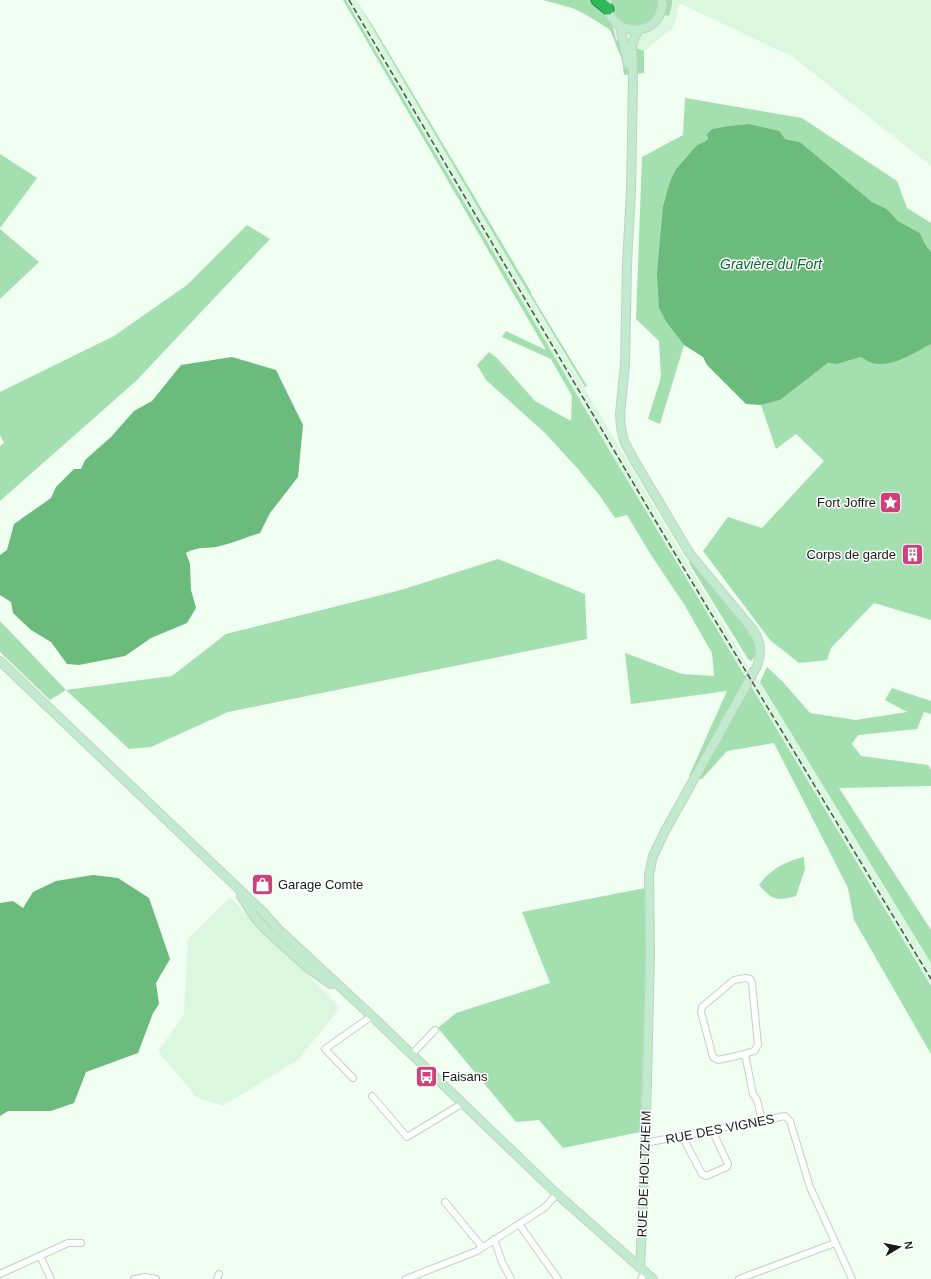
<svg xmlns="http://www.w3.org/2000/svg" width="931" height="1279" font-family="Helvetica,sans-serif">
  <rect width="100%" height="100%" fill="#f1fef2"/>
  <g fill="#dbf7df">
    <path d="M346 0H356L745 661 760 682 931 963V986L608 448Z"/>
    <path d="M606 0H931V166L793 57 679 3 674 27 644 51 616 40Z"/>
    <path d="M230 897 340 1008 299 1059 223 1106 196 1097 158 1051 184 1015 188 939Z"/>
  </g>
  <g fill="#a4dfaf">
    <path d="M343 0H346L364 31 608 448 931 986V1054L854 920 848 888 774 743 727 751 702 779 689 776 727 691 631 704 625 653 682 674 714 676 712 653 684 604 653 558 627 515 615 518 600 496 578 469 545 433 486 380 477 365 489 352 497 358 535 401 571 421 572 396 551 359 502 337 506 331 546 350Z"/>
    <path d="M356 0 374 28 531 292V294L587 386 585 387 507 257Z"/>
    <path d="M543 0H606L616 40 644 51V73L624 75 622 60 611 32 609 29 583 13 572 8Z"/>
    <path d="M611 0H658C656 40 608 30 611 0Z"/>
    <path d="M665 0H672V4L669 16 663 14Z"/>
    <path d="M685 98 802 118 897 181 907 208 931 223V252L925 244 920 233 898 221 887 209 872 202 800 142 785 139 749 124 728 126 712 129 706 141 697 145 676 169 670 181 663 206 661 238 667 323 684 345 660 424 648 419 661 377 659 341 636 319 642 157 683 135Z"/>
    <path d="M0 154 37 178 0 228Z"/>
    <path d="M247 225 270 239 136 381 0 501V446L4 443 0 435V392L114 336 187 285Z"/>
    <path d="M0 229 39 262 0 299Z"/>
    <path d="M931 344V620L874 603 831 648 827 660 799 663 770 640 703 551 728 517 762 528 824 461 796 434 776 449 761 405 780 400 828 363 837 364 861 357 871 363 902 359Z"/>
    <path d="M498 559 585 594 587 639 228 712 151 747 129 749 66 690 50 700 0 652V621L66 690 172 676 226 634 401 590Z"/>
    <path d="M689 559 739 619 752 638 756 648 755 656 751 661 748 659 689 563Z"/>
    <path d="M767 667 783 682 810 713 856 720 907 712 885 700 892 688 931 701V714L924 712 917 729 858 735 852 744 861 756 928 765 931 770V786L839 788 931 930V963L760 682Z"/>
    <path d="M804 857 805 869 796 896C776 901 773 901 759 885 770 869 787 861 804 857Z"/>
    <path d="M645 888 647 951 640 1132 563 1148 539 1120 516 1122 438 1028 456 1013 550 983 522 912Z"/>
  </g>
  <g fill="#6bbb7c">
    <path d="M749 124 779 131 785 139 800 142 872 202 887 209 898 221 920 233 925 244 931 252V344C913 353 893 368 872 363 868 362 865 359 861 357L837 364 828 363 780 400 761 405 746 404 707 365 703 357 684 345 667 323 659 308 657 273 663 206 670 181 676 169 697 145 706 141 708 138 707 134 712 129 728 126Z"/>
    <path d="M232 357 276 370 303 425 298 477 270 513 260 533C247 537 234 543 220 546 208 549 197 546 186 553L190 564 191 590 196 608 187 623 151 638 125 656 79 665 67 664 51 642 31 630 13 613 11 602 0 595V555L7 550 14 524 51 498 56 487 74 469H81L85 460 111 437 134 411 152 401 181 365Z"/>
    <path d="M93 875 118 878 149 898 170 959 156 983 159 1004 153 1013 138 1053 86 1072 74 1103 51 1111H8L0 1116V903L13 901 23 908 33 892 56 881Z"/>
  </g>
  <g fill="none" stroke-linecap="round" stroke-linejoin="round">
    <defs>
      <g id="street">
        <path d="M412 1054 435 1030"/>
        <path d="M745 1054 718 1060 713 1057 701 1012 702 1007 734 980 746 978 750 979 752 983 758 1045 754 1051 745 1054 753 1094 757 1100 762 1120"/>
        <path d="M353 1078 325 1049 369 1018 370 1015"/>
        <path d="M372 1096 407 1137 463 1103"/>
        <path d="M682 1136 702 1174 706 1176 727 1167 728 1164 712 1130"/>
        <path d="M645 1143 785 1116 790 1121 810 1187 852 1279"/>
        <path d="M445 1202 482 1247"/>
        <path d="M519 1224 558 1279"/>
        <path d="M494 1239 502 1262 511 1279"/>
        <path d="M40 1256 51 1279"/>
        <path d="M0 1274 68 1243H81"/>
        <path d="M134 1279 145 1277 156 1279"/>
        <path d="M217 1279 219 1274"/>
        <path d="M406 1279 477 1251 544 1208 557 1194"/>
        <path d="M641 1279 645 1273"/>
        <path d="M739 1279 835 1243"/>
      </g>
      <g id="secondary">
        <path d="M607 0C606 40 665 39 662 0"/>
        <path d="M620 26 628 64"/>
        <path d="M638 30 632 44 633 81 631 191 627 264 625 364 620 414 621 428 624 441 634 460 690 554 753 630C761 641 762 653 757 666L665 831 653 856 649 875 650 954 647 1081 643 1205 640 1267"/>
        <path d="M0 661 264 913 279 930 376 1020 557 1194 653 1279"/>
        <path d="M241 896 256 919 264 928 309 969 331 984"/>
      </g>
      <path id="highway" d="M597 0 608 9"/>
    </defs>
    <use href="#street" stroke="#bfd4c2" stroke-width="8"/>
    <use href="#secondary" stroke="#bfd4c2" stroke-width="10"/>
    <use href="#highway" stroke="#288244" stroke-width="13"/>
    <use href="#street" stroke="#fff" stroke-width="6"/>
    <use href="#secondary" stroke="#c2eace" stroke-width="8"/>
    <use href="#highway" stroke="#32b85c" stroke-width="11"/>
    <path stroke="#4a534b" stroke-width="1.5" stroke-dasharray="6 3" stroke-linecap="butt" d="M349 0 668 542 931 979"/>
  </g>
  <defs>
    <symbol id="sight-square" viewBox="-11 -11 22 22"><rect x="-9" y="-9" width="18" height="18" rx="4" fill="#cd427a" stroke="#fff"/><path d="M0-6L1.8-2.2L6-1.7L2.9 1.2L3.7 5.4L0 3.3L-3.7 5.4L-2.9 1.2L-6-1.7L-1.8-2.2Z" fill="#fff"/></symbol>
    <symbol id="building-square" viewBox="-11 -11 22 22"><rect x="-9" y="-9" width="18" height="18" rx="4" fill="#cd427a" stroke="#fff"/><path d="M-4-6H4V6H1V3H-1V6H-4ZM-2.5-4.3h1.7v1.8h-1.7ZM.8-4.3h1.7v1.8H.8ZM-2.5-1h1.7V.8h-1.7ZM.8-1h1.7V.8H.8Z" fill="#fff"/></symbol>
    <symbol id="shop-square" viewBox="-11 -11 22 22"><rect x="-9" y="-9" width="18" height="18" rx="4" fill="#cd427a" stroke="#fff"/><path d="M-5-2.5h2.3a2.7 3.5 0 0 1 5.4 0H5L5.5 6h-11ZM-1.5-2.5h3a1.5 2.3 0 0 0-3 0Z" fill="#fff"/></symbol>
    <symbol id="bus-square" viewBox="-11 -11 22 22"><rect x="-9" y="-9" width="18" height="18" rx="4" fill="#cd427a" stroke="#fff"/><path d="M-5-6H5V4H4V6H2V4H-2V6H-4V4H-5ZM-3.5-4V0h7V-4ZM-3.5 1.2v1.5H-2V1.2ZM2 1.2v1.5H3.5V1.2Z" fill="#fff"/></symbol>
  </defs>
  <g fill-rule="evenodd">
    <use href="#sight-square" x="878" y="490" width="25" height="25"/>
    <use href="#building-square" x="900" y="542" width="25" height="25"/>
    <use href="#shop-square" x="250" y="872" width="25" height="25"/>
    <use href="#bus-square" x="414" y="1064" width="25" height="25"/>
  </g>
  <g text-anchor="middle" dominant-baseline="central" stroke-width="3" stroke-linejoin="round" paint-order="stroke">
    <g font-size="13" fill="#151d16" stroke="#fff" text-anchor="end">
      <text x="876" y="502">Fort Joffre</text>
      <text x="896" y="554">Corps de garde</text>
      <text x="278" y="884" text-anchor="start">Garage Comte</text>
      <text x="442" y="1076" text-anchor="start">Faisans</text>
    </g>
    <g font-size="13" fill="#151d16" stroke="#fff">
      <text transform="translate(720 1129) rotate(-11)">RUE DES VIGNES</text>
      <text transform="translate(644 1174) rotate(-88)">RUE DE HOLTZHEIM</text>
    </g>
    <g font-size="14" font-style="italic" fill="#0a672d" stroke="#fff">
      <text x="771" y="264">Gravière du Fort</text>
    </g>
  </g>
  <g transform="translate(899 1247) rotate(80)" stroke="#ffffff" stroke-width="3" paint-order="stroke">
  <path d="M0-3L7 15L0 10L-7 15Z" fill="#151d16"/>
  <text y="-6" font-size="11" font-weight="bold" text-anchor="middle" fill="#151d16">N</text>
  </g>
</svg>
